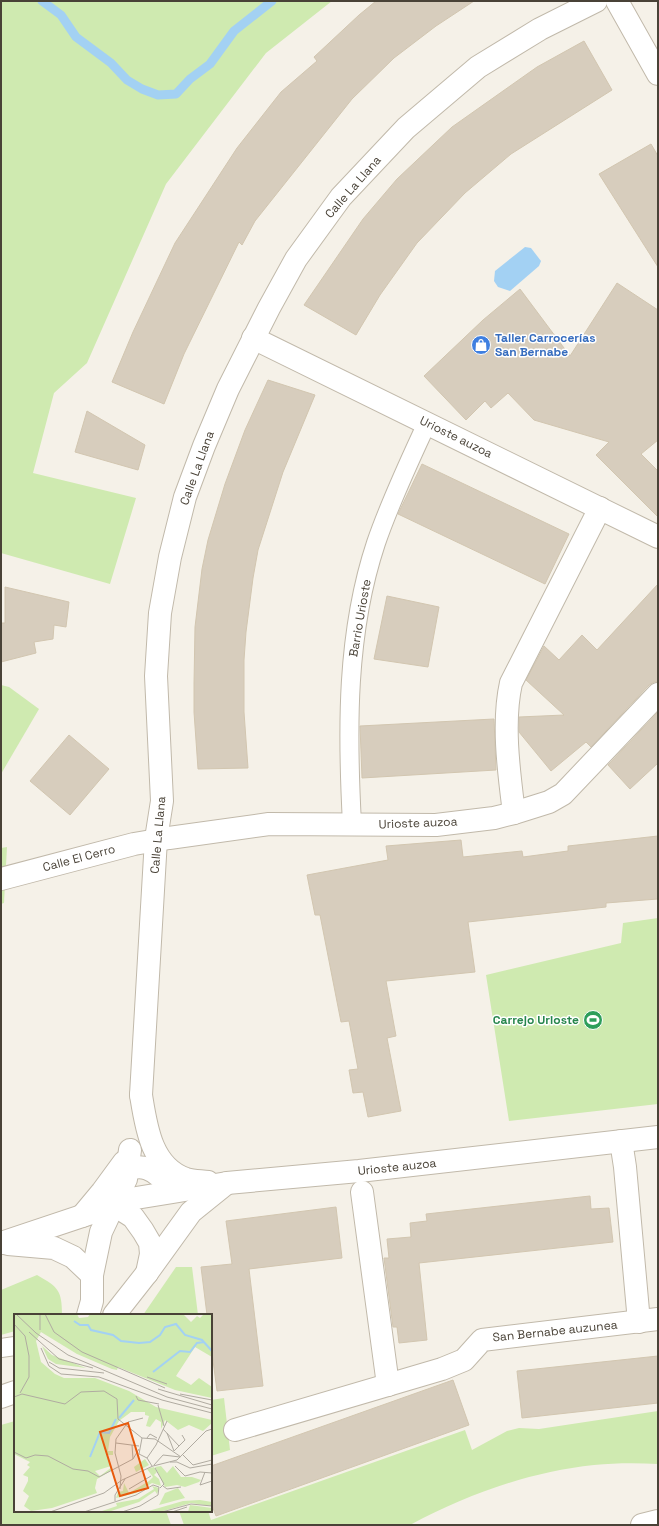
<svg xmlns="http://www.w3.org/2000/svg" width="659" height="1526" font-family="'Space Grotesk',sans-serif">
  <rect width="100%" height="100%" fill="#f5f1e8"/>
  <g fill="#cfeab0">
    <path d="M1 1H332L266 53 166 184 87 363 54 393 33 473 136 498 110 584 1 553Z"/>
    <path d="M1 685 9 687 39 709 1 774Z"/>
    <path d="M7 847 4 903 1 904V848Z"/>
    <path d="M658 918V1104L509 1121 486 975 621 943 623 923Z"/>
    <path d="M176 1267H192L198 1315H143Z"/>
    <path d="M37 1275C58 1287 62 1290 62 1315H15V1331L1 1335V1290Z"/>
    <path d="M224 1398 230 1450 211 1456V1400Z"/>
    <path d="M658 1411V1464C637 1463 615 1463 594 1465 529 1472 468 1494 410 1525H184L179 1511H208L211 1520 465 1430 472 1450 507 1431 519 1428 539 1429Z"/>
    <path d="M15 1421V1511H166L171 1525H1V1425Z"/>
  </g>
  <path fill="#a3d1f3" d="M525 247 531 248 541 261 539 266 510 291 498 287 494 281 495 271Z"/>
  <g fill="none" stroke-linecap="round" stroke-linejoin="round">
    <path stroke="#a3d1f3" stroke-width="9" d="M42 1 61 15 76 37 111 63 127 80 142 89 158 95 176 94 190 79 210 64 234 31 272 1"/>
  </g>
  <g fill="#d7cdbd" stroke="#d2c6b0">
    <path d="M376 1H474L436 26 394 58 352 99 255 221 242 245 239 242 184 354 164 404 112 382 133 332 175 243 237 148 281 92 317 61 314 57 359 15Z"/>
    <path d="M584 41 612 90 511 154 465 193 417 243 380 295 356 335 304 305 363 219 397 179 452 127 537 67Z"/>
    <path d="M651 144 658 156V267L599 174Z"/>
    <path d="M617 283 658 310V440L641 454 658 471V517L596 455 609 442 534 420 508 393 491 408 485 401 466 420 424 376 483 320 520 289 570 356Z"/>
    <path d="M268 380 315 395 283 472 258 550 253 578 246 632 244 660V712L248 768 198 769 194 712V684L195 627 202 569 208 540 225 484 245 430Z"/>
    <path d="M87 411 145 445 138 470 75 452Z"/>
    <path d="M422 464 569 534 545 584 398 514Z"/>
    <path d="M658 584V682H654L649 685 591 747 586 742 551 771 519 732V717L564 715 526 680 544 646 559 660 582 635 597 650Z"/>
    <path d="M5 587 69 602 66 627 54 625 53 639 34 642 36 653 1 662V623H5Z"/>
    <path d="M387 596 439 607 428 667 374 659Z"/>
    <path d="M658 712V763L630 789 608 765Z"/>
    <path d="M494 719 496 770 362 778 360 726Z"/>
    <path d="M69 735 109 769 70 815 30 781Z"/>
    <path d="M658 836V899L606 903V907L468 922 475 972 386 981 396 1036 387 1038 401 1111 368 1117 363 1092 353 1093 349 1070 358 1069 349 1021 341 1022 320 915H315L307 875 388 860 386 846 461 840 463 857 522 851 523 857 568 851V846Z"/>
    <path d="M590 1196 591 1209 609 1208 613 1242 419 1263 427 1340 399 1343 397 1327H393L384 1258H389L387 1239 411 1237 410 1223 427 1221 426 1214Z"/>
    <path d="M336 1207 342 1258 249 1269 263 1386 217 1391 211 1345V1315H207L201 1267 232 1264 226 1221Z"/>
    <path d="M658 1356V1403L522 1418 517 1371Z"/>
    <path d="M453 1380 469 1425 216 1516 211 1503V1466Z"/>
  </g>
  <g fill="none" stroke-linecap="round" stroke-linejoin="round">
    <defs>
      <g id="service">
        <path d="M352 824C347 730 346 633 376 543 390 502 409 462 427 423"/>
        <path d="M1 1348 15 1346"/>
      </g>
      <path id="pedestrian" d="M362 1192 388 1385"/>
      <g id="minor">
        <path d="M617 1 658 74"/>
        <path d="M253 338 658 537"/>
        <path d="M514 813C509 773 502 723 511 683L600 508"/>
        <path d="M1 879 134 844 169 838 269 824 436 825 494 818 514 813 549 802 563 794 658 694"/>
        <path d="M141 1095 156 839 162 801 156 676 160 613 170 557 185 497 204 446 228 389 269 308 296 259 341 197 406 128 478 67 540 29 596 1"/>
        <path d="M621 1141 625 1167 639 1322"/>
        <path d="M114 1315 147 1273"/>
        <path d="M1 1397 15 1392"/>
        <path d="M235 1430 442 1369 464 1360 482 1340 658 1319"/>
        <path d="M642 1525 658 1521"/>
      </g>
      <g id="tertiary">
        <path d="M141 1095C146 1126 151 1167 186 1179 193 1181 201 1181 208 1182"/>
        <path d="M116 1175C141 1160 155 1168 171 1189"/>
        <path d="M114 1205 133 1217 143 1231 150 1243 151 1254 147 1273"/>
        <path d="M82 1216 102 1192 124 1162"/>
        <path d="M1 1243 136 1198 173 1192 227 1183 359 1171 658 1137"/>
        <path d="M8 1244 54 1248 73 1257 92 1275"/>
        <path d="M147 1273 191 1212 227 1183"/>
        <path d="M88 1315 92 1301V1275L101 1232 126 1179 130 1150"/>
      </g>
    </defs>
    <use href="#service" stroke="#c1b9aa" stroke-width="20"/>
    <use href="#pedestrian" stroke="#c1b9aa" stroke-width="24"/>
    <use href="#minor" stroke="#c1b9aa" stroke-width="24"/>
    <use href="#tertiary" stroke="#c1b9aa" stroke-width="24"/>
    <use href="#service" stroke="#fff" stroke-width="18"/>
    <use href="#pedestrian" stroke="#fff" stroke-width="22"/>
    <use href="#minor" stroke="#fff" stroke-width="22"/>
    <use href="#tertiary" stroke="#fff" stroke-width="22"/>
  </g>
  <defs>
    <symbol id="shop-disc" viewBox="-11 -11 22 22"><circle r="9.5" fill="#3f7fe0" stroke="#fff"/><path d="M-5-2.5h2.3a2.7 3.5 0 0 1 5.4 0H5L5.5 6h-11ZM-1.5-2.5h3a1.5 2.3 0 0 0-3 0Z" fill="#fff"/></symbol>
    <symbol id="stadium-disc" viewBox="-11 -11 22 22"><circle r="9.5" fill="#2e9e5b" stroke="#fff"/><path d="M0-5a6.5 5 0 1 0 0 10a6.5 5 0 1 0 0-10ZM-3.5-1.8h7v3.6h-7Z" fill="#fff"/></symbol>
  </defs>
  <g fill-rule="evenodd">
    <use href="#shop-disc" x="470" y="334" width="22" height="22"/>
    <use href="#stadium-disc" x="582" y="1009" width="22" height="22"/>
  </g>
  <g text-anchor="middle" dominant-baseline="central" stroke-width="3" stroke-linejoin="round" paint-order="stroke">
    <g font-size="12" fill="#494237" stroke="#fff">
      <text transform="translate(353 187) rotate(-49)">Calle La Llana</text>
      <text transform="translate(456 437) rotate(26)">Urioste auzoa</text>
      <text transform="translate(197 468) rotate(-70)">Calle La Llana</text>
      <text transform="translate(360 618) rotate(-80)">Barrio Urioste</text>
      <text transform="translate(418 823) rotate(-2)">Urioste auzoa</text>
      <text transform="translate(158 835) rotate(-85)">Calle La Llana</text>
      <text transform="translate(79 858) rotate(-15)">Calle El Cerro</text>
      <text transform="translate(397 1167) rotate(-6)">Urioste auzoa</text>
      <text transform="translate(555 1331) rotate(-6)">San Bernabe auzunea</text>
    </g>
    <g font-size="12" font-weight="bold" fill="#366cbe" stroke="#fff" text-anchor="start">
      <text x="495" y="338">Taller Carrocerías<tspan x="495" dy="14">San Bernabe</tspan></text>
    </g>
    <g font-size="12" font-weight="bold" fill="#27864d" stroke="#fff" text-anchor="end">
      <text x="579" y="1020">Carrejo Urioste</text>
    </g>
  </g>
  <g transform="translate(14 1314)">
    <rect width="198" height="198" fill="#f5f1e8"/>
    <path d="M0 0H63L65 4 74 3 76 0H169L177 8 183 2 186 4 190 0H198V43L181 33 162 62 177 71 185 64 198 73V84L161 76 104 53 103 56 98 55 63 40 27 18 22 27 27 48 41 60 50 64H81L115 77 142 93 198 106V109L189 117 175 111 164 116 151 106 147 115V108L142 105 136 113 132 112 135 102 131 101V98H117L105 107 96 123 94 137H99V141H93L97 152 81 157 86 162 98 153V156L83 165 81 174 83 179 38 194 17 197 10 192 15 182 9 177 14 167V163L9 161 16 153 13 151 16 148 0 140ZM28 32 38 41 72 54 42 50 34 45ZM131 145 135 151 122 158 120 153ZM147 152 153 159 159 152 167 163H178L187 166 185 168 171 173 163 171 151 173 141 153ZM140 153 143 158 140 161 145 165 147 172 138 169 122 179 102 184 104 178 109 177 110 169 115 179 135 167 139 163 133 155ZM138 172 145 174 143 180 141 177 125 188 94 198H85L103 192 102 189 124 185 140 175ZM164 174 171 184 145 191 151 179ZM186 186 198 188V192L177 189 146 198H131L169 187ZM176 191 198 194V198H174Z" fill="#cfeab0"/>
    <path fill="none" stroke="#a3d1f3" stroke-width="2" d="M60 7 66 11H74L77 16 99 21 107 27 125 29 136 28 146 21 151 13 162 10 171 21 188 26 198 37M139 58 166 37 176 38 183 29 190 28M105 104 120 86M76 143 86 118 95 119 102 105"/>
    <path fill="none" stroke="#b0aba1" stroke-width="1" d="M2 0 22 19 54 41 153 83 198 95M31 0 40 18 68 38 151 74M0 10 11 22 15 42V63L6 79M26 16V0M15 18 45 45 79 54M27 34 35 52 47 60 85 63 148 86 198 99M35 48 45 54 90 59M133 63 153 70M144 75 198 91M166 80 198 86M122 82 124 86 145 90M0 83 8 80 51 90 67 78 90 77 103 85 104 105 128 124M144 91 150 112M149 115 165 132M153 119 160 137M128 124 141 125 167 143M128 124 125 140 133 144M133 124 136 120 143 124M102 129 125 132M118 131 119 145M142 131 153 107M160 137 171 126 168 121M0 138 12 144 21 141 34 142 59 155 74 157 85 163 119 145 125 135M169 141 179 151 198 146M156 148H163L176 154 198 150M140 151 149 141 166 143M138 152 133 144 142 131M161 152 171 162 186 158 198 159M141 154 150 170 146 174M186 171 191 158M186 171 198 167M149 172 153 175 167 173M106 175 107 162 101 139 102 125 114 108 129 104M115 175 137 162M101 187V181L111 165M36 198 90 179 108 166 139 152 163 146 192 117 198 115M70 198 122 181 139 171 145 173 144 181 126 192 108 198M148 198 177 190 198 192M158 198 173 193"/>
    <path fill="#e8590c" fill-opacity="0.15" stroke="#e8590c" stroke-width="2" d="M114 109 134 174 106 182 86 118Z"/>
    <rect width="198" height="198" fill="none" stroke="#494237" stroke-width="2"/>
  </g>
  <rect width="659" height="1526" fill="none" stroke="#494237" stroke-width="4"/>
</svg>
